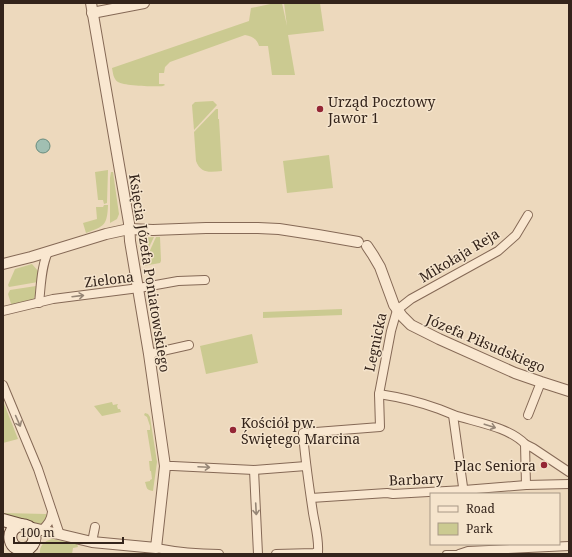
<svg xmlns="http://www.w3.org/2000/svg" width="572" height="557" font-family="'Noto Serif',serif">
  <rect width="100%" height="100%" fill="#edd9bd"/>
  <g fill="#cbca91">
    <path d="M275 3H282L287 26 284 3H320L324 31 288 35 295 75H272L268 46H259C257 39 252 36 245 35L170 62 165 67 164 73H159V84H164L165 85 163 86C156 87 124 86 118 82 113 79 113 72 112 68L249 21 251 8Z"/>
    <path d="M213 101 217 105 194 130 192 105 195 102Z"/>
    <path d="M216 109H218V119H219L222 171C210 172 201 174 196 161L194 132Z"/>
    <path d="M329 155 333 188 287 193 283 161Z"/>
    <path d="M108 170 107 203 104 204 103 200H98L95 172Z"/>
    <path d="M111 172H113L119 214 117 219 110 223V178Z"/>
    <path d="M104 205H108C107 225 105 226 86 233L83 223 97 219 96 207H103Z"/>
    <path d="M154 237 142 262 138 238Z"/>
    <path d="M156 237H160L161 261 160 263 143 266Z"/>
    <path d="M32 264 39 272 38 282 9 287 8 285 15 269Z"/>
    <path d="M36 286 35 296 33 301 12 307 8 294 10 290Z"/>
    <path d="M342 309V315L263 318V312Z"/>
    <path d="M252 334 258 363 206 374 200 346Z"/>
    <path d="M3 401 18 439 3 443Z"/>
    <path d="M112 402 113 405 118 404 117 406 118 409H120L121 412 102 416 94 406Z"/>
    <path d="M145 413 148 414 150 417 157 462 153 491C146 490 147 488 145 482L150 481V480L152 479 151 471H150L149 461H152L147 430H150V426L147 417 144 415Z"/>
    <path d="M3 513 46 514 47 515 45 520 41 525 3 516Z"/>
    <path d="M52 539 77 544 78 547 73 548 72 554H40C39 546 44 541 52 539Z"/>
  </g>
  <circle fill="#a1bfb2" stroke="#688c7e" cx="43" cy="146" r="7"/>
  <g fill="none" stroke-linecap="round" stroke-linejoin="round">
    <defs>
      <path id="pedestrian" d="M446 554H459"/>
      <g id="minor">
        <path d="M39 303C41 286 41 267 48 252"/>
        <path d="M3 311 53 299 139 288 178 281 205 280"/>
        <path d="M149 354 189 345"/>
        <path d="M3 385 38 469 59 532 57 534"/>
        <path d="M379 394C399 397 420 402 439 409 444 411 449 413 454 415 475 422 509 427 525 444"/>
        <path d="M453 415 464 494"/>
        <path d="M528 415 541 382"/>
        <path d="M165 466H173L254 470 306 466"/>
        <path d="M254 470 258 554"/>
        <path d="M526 485 525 444 533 448 569 472"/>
        <path d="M311 498 387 493 393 494 464 490 526 485 569 484"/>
        <path d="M42 530C48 524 51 520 52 512"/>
        <path d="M92 542 95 527"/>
        <path d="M156 548C177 552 197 554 219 554"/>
        <path d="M318 552C319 539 315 525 313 513 309 486 305 460 303 433L380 427 379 394 391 331 397 310 411 299 498 251 516 235 528 215"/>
        <path d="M276 554 314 553 318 552"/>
        <path d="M459 554 468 551 569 546"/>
      </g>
      <g id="tertiary">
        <path d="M92 13 144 3"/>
        <path d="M367 246 373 255 380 267 394 305 402 316 411 325 439 339 515 373 541 382 569 391"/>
        <path d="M3 264 31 257 106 234 129 229 153 230 206 228H258L279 229 318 235 358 242"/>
        <path d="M29 527 92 542 156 548 165 466 149 354 130 241 129 223 91 3"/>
      </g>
      <g id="secondary">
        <path d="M3 520 21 525"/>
        <path d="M23 554C26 551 29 548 32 545 38 537 32 525 21 525 4 527 8 555 28 548"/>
      </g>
    </defs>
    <use href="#pedestrian" stroke="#856956" stroke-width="8"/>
    <use href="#minor" stroke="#856956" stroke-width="10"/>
    <use href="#tertiary" stroke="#856956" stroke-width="12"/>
    <use href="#secondary" stroke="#674a3a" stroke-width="14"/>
    <use href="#pedestrian" stroke="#f9e7d0" stroke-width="6"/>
    <use href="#minor" stroke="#f9e7d0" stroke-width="8"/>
    <use href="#tertiary" stroke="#f9e7d0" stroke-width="10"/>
    <use href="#secondary" stroke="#f9e7d0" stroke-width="12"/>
  </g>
  <defs><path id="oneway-shaft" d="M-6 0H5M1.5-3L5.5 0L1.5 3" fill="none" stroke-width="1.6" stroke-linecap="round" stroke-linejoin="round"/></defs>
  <g stroke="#968676">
    <use href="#oneway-shaft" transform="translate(78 296) rotate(-7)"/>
    <use href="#oneway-shaft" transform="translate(18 421) rotate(66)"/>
    <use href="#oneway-shaft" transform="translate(490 426) rotate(18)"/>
    <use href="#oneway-shaft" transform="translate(204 467) rotate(3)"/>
    <use href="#oneway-shaft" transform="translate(256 509) rotate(87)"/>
  </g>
  <g fill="#942635" stroke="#f5e4cc" stroke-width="1.5">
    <circle cx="320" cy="109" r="4"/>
    <circle cx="233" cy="430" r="4"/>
    <circle cx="544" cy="465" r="4"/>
  </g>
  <g text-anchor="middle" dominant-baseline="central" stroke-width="3" stroke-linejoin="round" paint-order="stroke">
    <g font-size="14" fill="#34241b" stroke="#f5e4cc" text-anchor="start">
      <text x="328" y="101">Urząd Pocztowy<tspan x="328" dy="16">Jawor 1</tspan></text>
      <text x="241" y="422">Kościół pw.<tspan x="241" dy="16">Świętego Marcina</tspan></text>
      <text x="536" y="465" text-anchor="end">Plac Seniora</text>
    </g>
    <g font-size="14" fill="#34241b" stroke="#f5e4cc">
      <text transform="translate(459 255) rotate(-31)">Mikołaja Reja</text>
      <text transform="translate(150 273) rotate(81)">Księcia Józefa Poniatowskiego</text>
      <text transform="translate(109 279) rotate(-7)">Zielona</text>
      <text transform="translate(375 342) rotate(-78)">Legnicka</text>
      <text transform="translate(486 343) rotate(23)">Józefa Piłsudskiego</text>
      <text transform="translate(416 479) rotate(-2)">Barbary</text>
    </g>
  </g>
  <rect width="572" height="557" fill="none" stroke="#34241b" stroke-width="8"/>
  <rect x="430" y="493" width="130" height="52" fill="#f5e4cc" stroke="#a89785"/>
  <rect x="438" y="506" width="20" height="6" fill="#f9e7d0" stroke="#a89785"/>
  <text x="466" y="513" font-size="12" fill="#34241b">Road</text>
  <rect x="438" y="523" width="20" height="12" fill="#cbca91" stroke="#a89785"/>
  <text x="466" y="533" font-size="12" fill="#34241b">Park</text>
  <path d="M14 537v6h109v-6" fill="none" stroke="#34241b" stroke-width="2"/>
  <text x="20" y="537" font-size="12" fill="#34241b" stroke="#f5e4cc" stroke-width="3" paint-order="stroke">100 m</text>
</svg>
